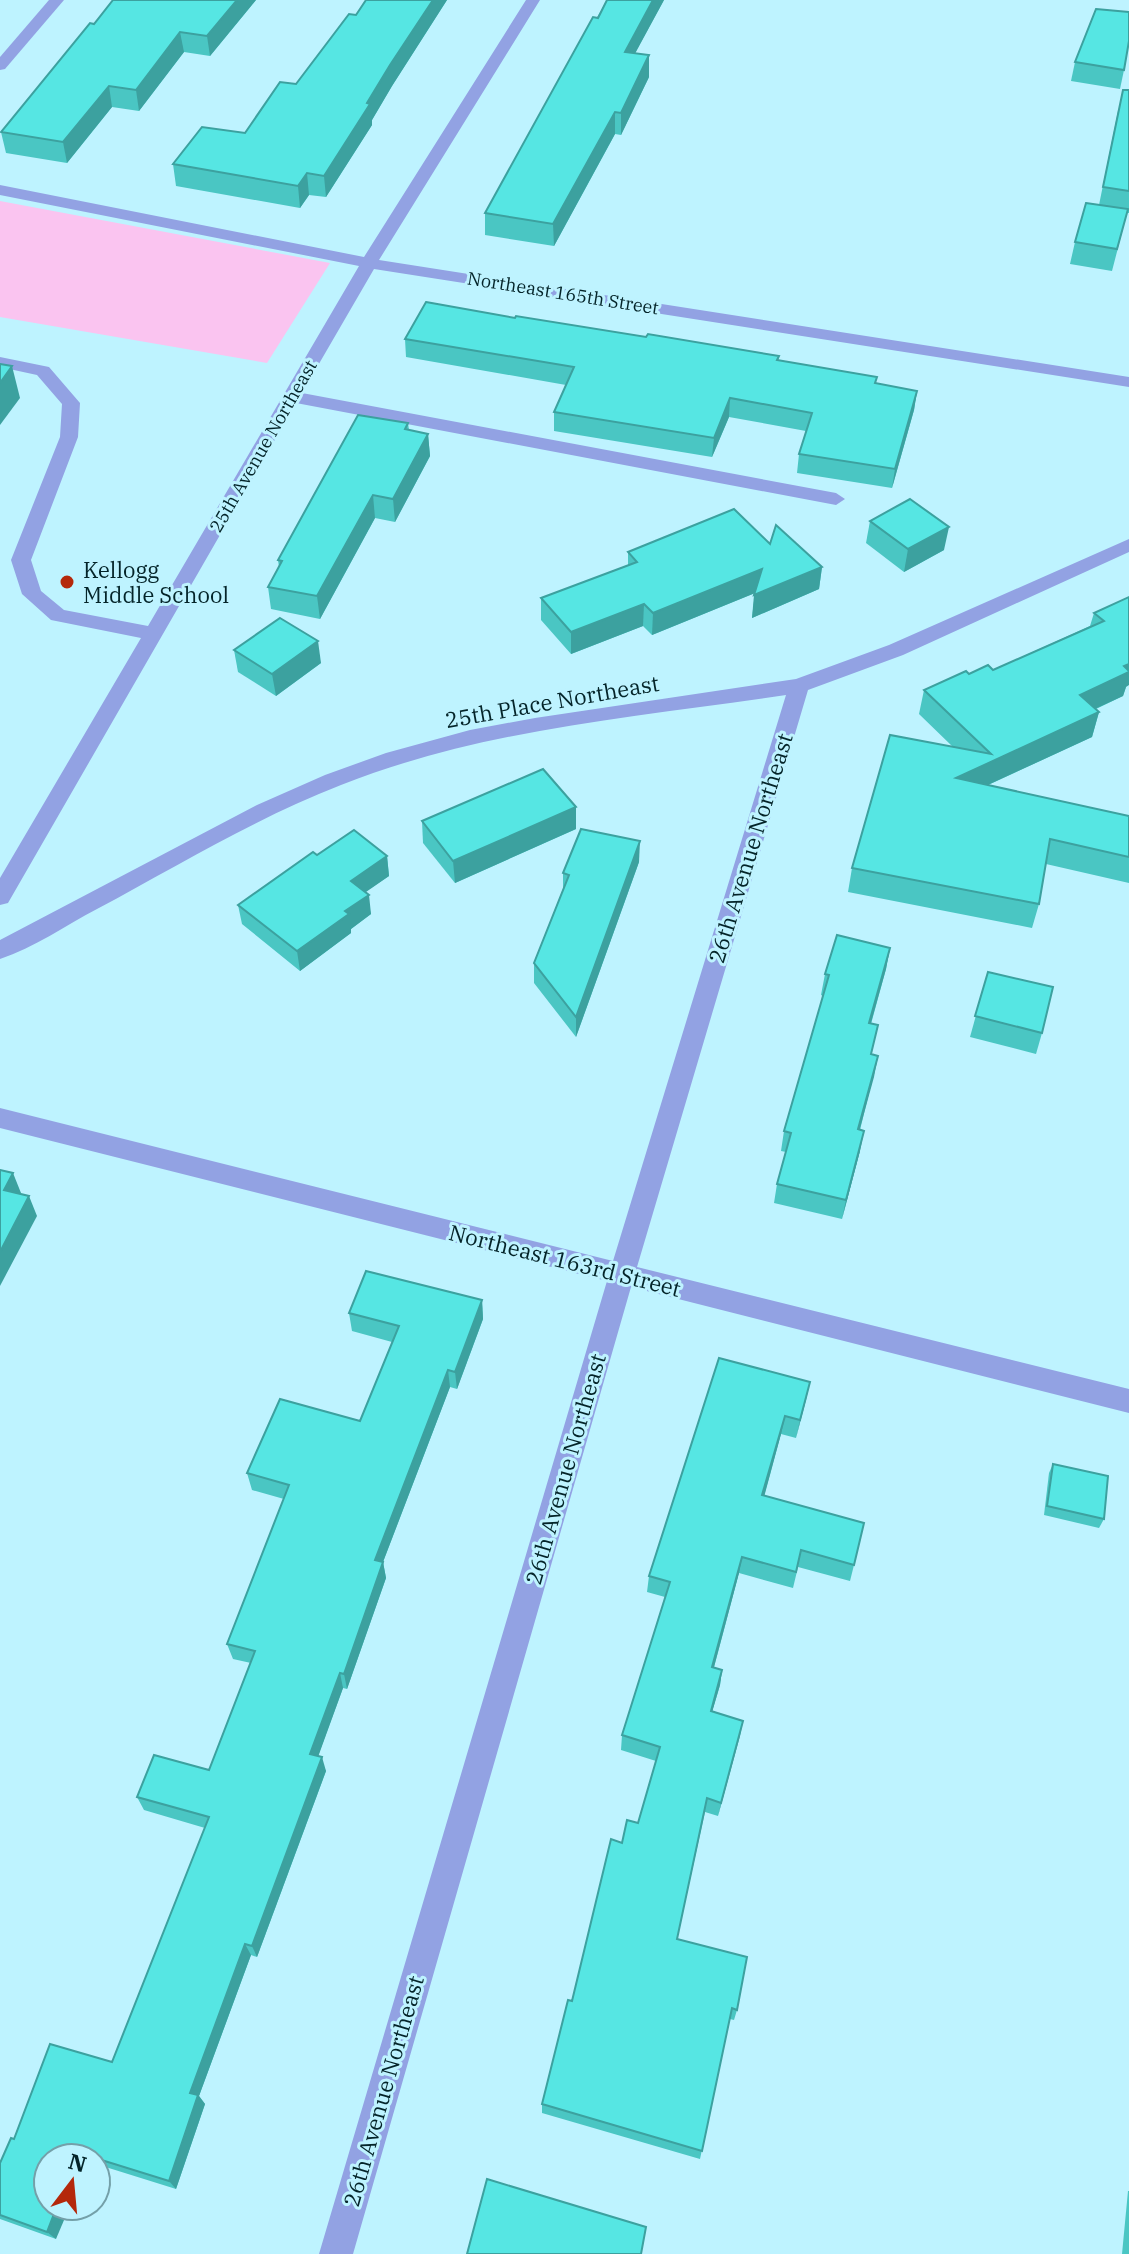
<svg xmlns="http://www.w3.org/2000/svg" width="1129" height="2254" font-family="'IBM Plex Serif',serif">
  <rect width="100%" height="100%" fill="#bef3ff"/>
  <path fill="#fac4f0" d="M0 201 330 263 267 363 0 317Z"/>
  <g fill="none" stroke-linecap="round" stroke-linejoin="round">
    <g fill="#92a2e3" fill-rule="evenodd">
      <path d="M49 0H64L5 69 0 70V57Z"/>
      <path d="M526 0H540L379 260 1129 377V387L374 269 302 393 836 493 845 499 836 505 296 403 8 903 0 905V878L141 638 51 620 22 594 11 560 60 437 62 404 37 375 0 367V357L49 367 80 403 78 437 31 560 41 591 64 610 148 626 359 266 0 195V185L364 257Z"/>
      <path d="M1129 539V552L903 655 808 690 637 1267 1129 1389V1413L631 1287 353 2254H319L607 1281 0 1128V1108L613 1261 786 695C637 717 482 729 341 785 256 818 177 866 97 909 66 925 34 948 0 959V940L257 805 325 775 386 753 470 730 535 718 796 679 889 645Z"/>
    </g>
  </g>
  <g fill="#4ac6c3">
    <path d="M256 0 210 56 184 52 139 111 112 107 67 163 6 153 1 132 94 24Z"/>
    <path d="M366 0H447L392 86 372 120V125L326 197 309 195 300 208 176 186 173 164 245 133 296 84 356 15Z"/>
    <path d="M607 0H664L635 53 649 55V77L621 135 615 134 554 246 485 235V213Z"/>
    <path d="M1075 62 1124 70 1120 89 1071 81Z"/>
    <path d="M1129 90V213H1127L1112 271 1070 264 1075 242 1099 205 1118 111Z"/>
    <path d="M515 318 779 356 778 360 876 383 917 391 914 410 892 488 797 473 799 454 806 431 729 417 712 457 554 431V412L566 385 406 357 405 339Z"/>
    <path d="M408 423 409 430 428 434 430 456 395 522 375 518 320 619 271 609 268 587 279 567 278 560Z"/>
    <path d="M870 521 944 550 904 572 866 543Z"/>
    <path d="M770 544 822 567 819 589 752 618 755 593 652 635 643 626 571 654 541 620V598L628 565V552Z"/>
    <path d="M1129 597 1126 687 1123 696 1096 709 1099 712 1092 737 988 785 1129 816V883L1046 864 1039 904 1032 928 848 892 852 868 953 747 919 714 924 690 969 674 993 670 1090 626 1094 613Z"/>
    <path d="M234 650 321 663 276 696 238 672Z"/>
    <path d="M422 821 576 829 455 883 423 843Z"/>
    <path d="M317 855 387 856 389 876 365 892 371 914 351 929V933L300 971 242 924 238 905Z"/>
    <path d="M639 862 576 1037 534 983V963L563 889V873Z"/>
    <path d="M890 948 886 969 871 1024 872 1055 878 1056 860 1130V1151L842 1219 774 1203 777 1184 786 1152 781 1151 784 1131 823 996 821 995 825 974Z"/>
    <path d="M988 972 1042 1033 1036 1054 970 1037Z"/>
    <path d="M482 1300 483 1319 457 1389 450 1387 383 1562 386 1578 347 1689 343 1688 318 1756 326 1771 257 1957 251 1955 199 2096 205 2104 176 2189 96 2164V2158H48L56 2239 0 2219V2163L14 2139 112 2062 205 1828 144 1810 137 1797 209 1770 251 1663 233 1659 227 1644 284 1499 252 1490 247 1473 360 1421 392 1342 352 1331 349 1313Z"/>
    <path d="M810 1382 796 1438 781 1434 764 1496 854 1565 850 1581 798 1567 793 1588 739 1573 714 1667 722 1670 720 1685 712 1712 743 1721 718 1816 705 1812 677 1939 737 2010 734 2020 730 2019 700 2159 542 2113V2104L572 2001 622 1843 638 1823 656 1761 621 1750 622 1735 665 1597 647 1592 649 1576Z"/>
    <path d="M1053 1464 1104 1519 1099 1528 1044 1515 1049 1473Z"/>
    <path d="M1128 2191H1129V2254H1122Z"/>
  </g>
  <g fill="#3ca19f">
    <path d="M237 0H256L210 56 207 36Z"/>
    <path d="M433 0H447L392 86 372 120V125L326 197 324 176 390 65Z"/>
    <path d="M653 0H664L624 74 625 52Z"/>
    <path d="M180 32 184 52 139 111 136 90Z"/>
    <path d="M649 55V77L621 135V113Z"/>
    <path d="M109 86 112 107 67 163 63 142Z"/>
    <path d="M615 112V134L554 246 553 224Z"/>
    <path d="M307 173 309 195 300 208 298 186Z"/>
    <path d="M12 366 20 398 0 425V383Z"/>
    <path d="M917 391 914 410 892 488 895 469Z"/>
    <path d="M730 398 729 417 712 457 714 438Z"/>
    <path d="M428 434 430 456 395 522 393 499Z"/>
    <path d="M373 495 375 518 320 619 317 596Z"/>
    <path d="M949 527 944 550 904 572 908 549Z"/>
    <path d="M822 567 819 589 752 618 754 595Z"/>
    <path d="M762 569 760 591 652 635 653 613Z"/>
    <path d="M644 604 643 626 571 654V632Z"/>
    <path d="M318 641 321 663 276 696 272 674Z"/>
    <path d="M1129 664V685L1126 687 1123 696 1073 719 1080 695Z"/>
    <path d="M1099 712 1092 737 951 802 956 778Z"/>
    <path d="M576 807V829L455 883 453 861Z"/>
    <path d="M640 841 639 862 576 1037V1017Z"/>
    <path d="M387 856 389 876 353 901 351 881Z"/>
    <path d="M369 895 371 914 351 929V933L300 971 297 951 345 911Z"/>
    <path d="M890 948 886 969 865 1044 869 1023Z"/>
    <path d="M878 1056 874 1077 854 1150 858 1129Z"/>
    <path d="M864 1131 860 1151 842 1219 846 1200Z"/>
    <path d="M13 1173 21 1193 12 1210 4 1190Z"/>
    <path d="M29 1196 37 1216 0 1286V1252Z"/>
    <path d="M482 1300 483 1319 457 1389 455 1372Z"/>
    <path d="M448 1370 450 1387 383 1562 386 1578 347 1689 344 1674 375 1560Z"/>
    <path d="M810 1382 806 1400 796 1438 800 1420Z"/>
    <path d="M785 1416 781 1434 760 1512 762 1495Z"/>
    <path d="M742 1557 739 1573 710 1682 712 1667Z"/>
    <path d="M722 1670 720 1685 708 1726 711 1711Z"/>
    <path d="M340 1673 343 1688 314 1768 310 1754Z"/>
    <path d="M743 1721 740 1736 718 1816 721 1803Z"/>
    <path d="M322 1757 326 1771 257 1957 252 1946Z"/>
    <path d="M245 1944 251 1955 199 2096 205 2104 176 2189 169 2181 190 2093Z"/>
    <path d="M57 2206H70L56 2239 47 2232Z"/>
  </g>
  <g fill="#56e6e3" stroke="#3ca19f" stroke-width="2">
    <path d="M113 0H237L207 36 180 32 136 90 109 86 63 142 1 132 90 23 94 24Z"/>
    <path d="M366 0H433L390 65 367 103 370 104 324 176 307 173 298 186 173 164 202 127 245 133 280 82 296 84 349 14 356 15Z"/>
    <path d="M607 0H653L625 52 649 55 621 113 615 112 553 224 485 213 593 17 598 18Z"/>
    <path d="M1096 9 1129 12V41L1124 70 1075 62Z"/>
    <path d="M1123 90H1129V191L1103 187Z"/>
    <path d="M1086 203 1128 209 1117 249 1075 242Z"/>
    <path d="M426 302 515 318 516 316 646 337 648 334 779 356 777 360 877 377 875 383 917 391 895 469 799 454 812 413 730 398 714 438 554 412 574 367 405 339Z"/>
    <path d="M0 364 12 366 0 383Z"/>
    <path d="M358 415 408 423 405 429 428 434 393 499 373 495 317 596 268 587 282 561 278 560Z"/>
    <path d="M910 499 949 527 908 549 870 521Z"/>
    <path d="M734 509 770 544 776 525 822 567 754 595 762 569 653 613 644 604 571 632 541 598 637 562 628 552Z"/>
    <path d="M1129 597V664L1124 666 1129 671V672L1080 695 1099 712 956 778 1129 816V857L1050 839 1039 904 852 868 890 735 991 754 924 690 966 671 969 674 988 665 993 670 1104 621 1094 613Z"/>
    <path d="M280 618 318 641 272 674 234 650Z"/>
    <path d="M543 769 576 807 453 861 422 821Z"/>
    <path d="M581 829 640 841 576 1017 534 963 569 875 563 873Z"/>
    <path d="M354 830 387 856 351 881 369 895 345 911 349 914 297 951 238 905 313 852 317 855Z"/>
    <path d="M837 935 890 948 869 1023 878 1025 871 1054 878 1056 858 1129 864 1131 846 1200 777 1184 791 1133 784 1131 829 975 825 974Z"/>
    <path d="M988 972 1053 987 1042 1033 975 1016Z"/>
    <path d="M0 1170 13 1173 4 1190 29 1196 0 1252Z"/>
    <path d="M366 1271 482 1300 455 1372 448 1370 375 1560 383 1562 344 1674 340 1673 310 1754 322 1757 252 1946 245 1944 190 2093 198 2095 169 2181 79 2153 77 2158H48V2206H57L47 2232 0 2215V2163L11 2138 14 2139 50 2044 112 2062 209 1817 137 1797 154 1755 209 1770 255 1651 227 1644 289 1485 247 1473 280 1399 360 1421 399 1326 349 1313Z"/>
    <path d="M719 1358 810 1382 800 1420 785 1416 762 1495 864 1523 854 1565 801 1550 796 1572 742 1557 712 1667 722 1670 711 1711 743 1721 721 1803 707 1798 677 1939 747 1957 737 2010 732 2008 702 2151 542 2104 568 2000 572 2001 611 1839 622 1843 627 1820 638 1823 660 1747 622 1735 670 1582 649 1576Z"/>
    <path d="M1053 1464 1108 1476 1104 1519 1047 1506Z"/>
    <path d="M487 2179 646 2227 641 2254H467Z"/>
  </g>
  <circle fill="#b4280b" stroke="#bef3ff" stroke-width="3" cx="67" cy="582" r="8"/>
  <g text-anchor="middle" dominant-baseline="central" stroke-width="6" stroke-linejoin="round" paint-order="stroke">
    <g font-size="18" fill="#042429" stroke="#bef3ff">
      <text transform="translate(563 293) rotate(9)">Northeast 165th Street</text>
      <text transform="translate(263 446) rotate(-60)">25th Avenue Northeast</text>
    </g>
    <g font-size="22" fill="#042429" stroke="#bef3ff" text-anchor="start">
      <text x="83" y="569">Kellogg<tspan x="83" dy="25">Middle School</tspan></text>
    </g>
    <g font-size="22" fill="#042429" stroke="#bef3ff">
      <text transform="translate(552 701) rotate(-10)">25th Place Northeast</text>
      <text transform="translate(750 848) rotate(-73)">26th Avenue Northeast</text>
      <text transform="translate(565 1260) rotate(14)">Northeast 163rd Street</text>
      <text transform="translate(565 1469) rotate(-74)">26th Avenue Northeast</text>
      <text transform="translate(383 2091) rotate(-74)">26th Avenue Northeast</text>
    </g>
  </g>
  <g transform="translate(72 2182) rotate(16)"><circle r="38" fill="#bef3ff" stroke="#74a0a9" stroke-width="2"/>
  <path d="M0-6L14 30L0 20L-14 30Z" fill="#b4280b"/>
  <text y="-12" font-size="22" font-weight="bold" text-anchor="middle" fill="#042429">N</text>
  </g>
</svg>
